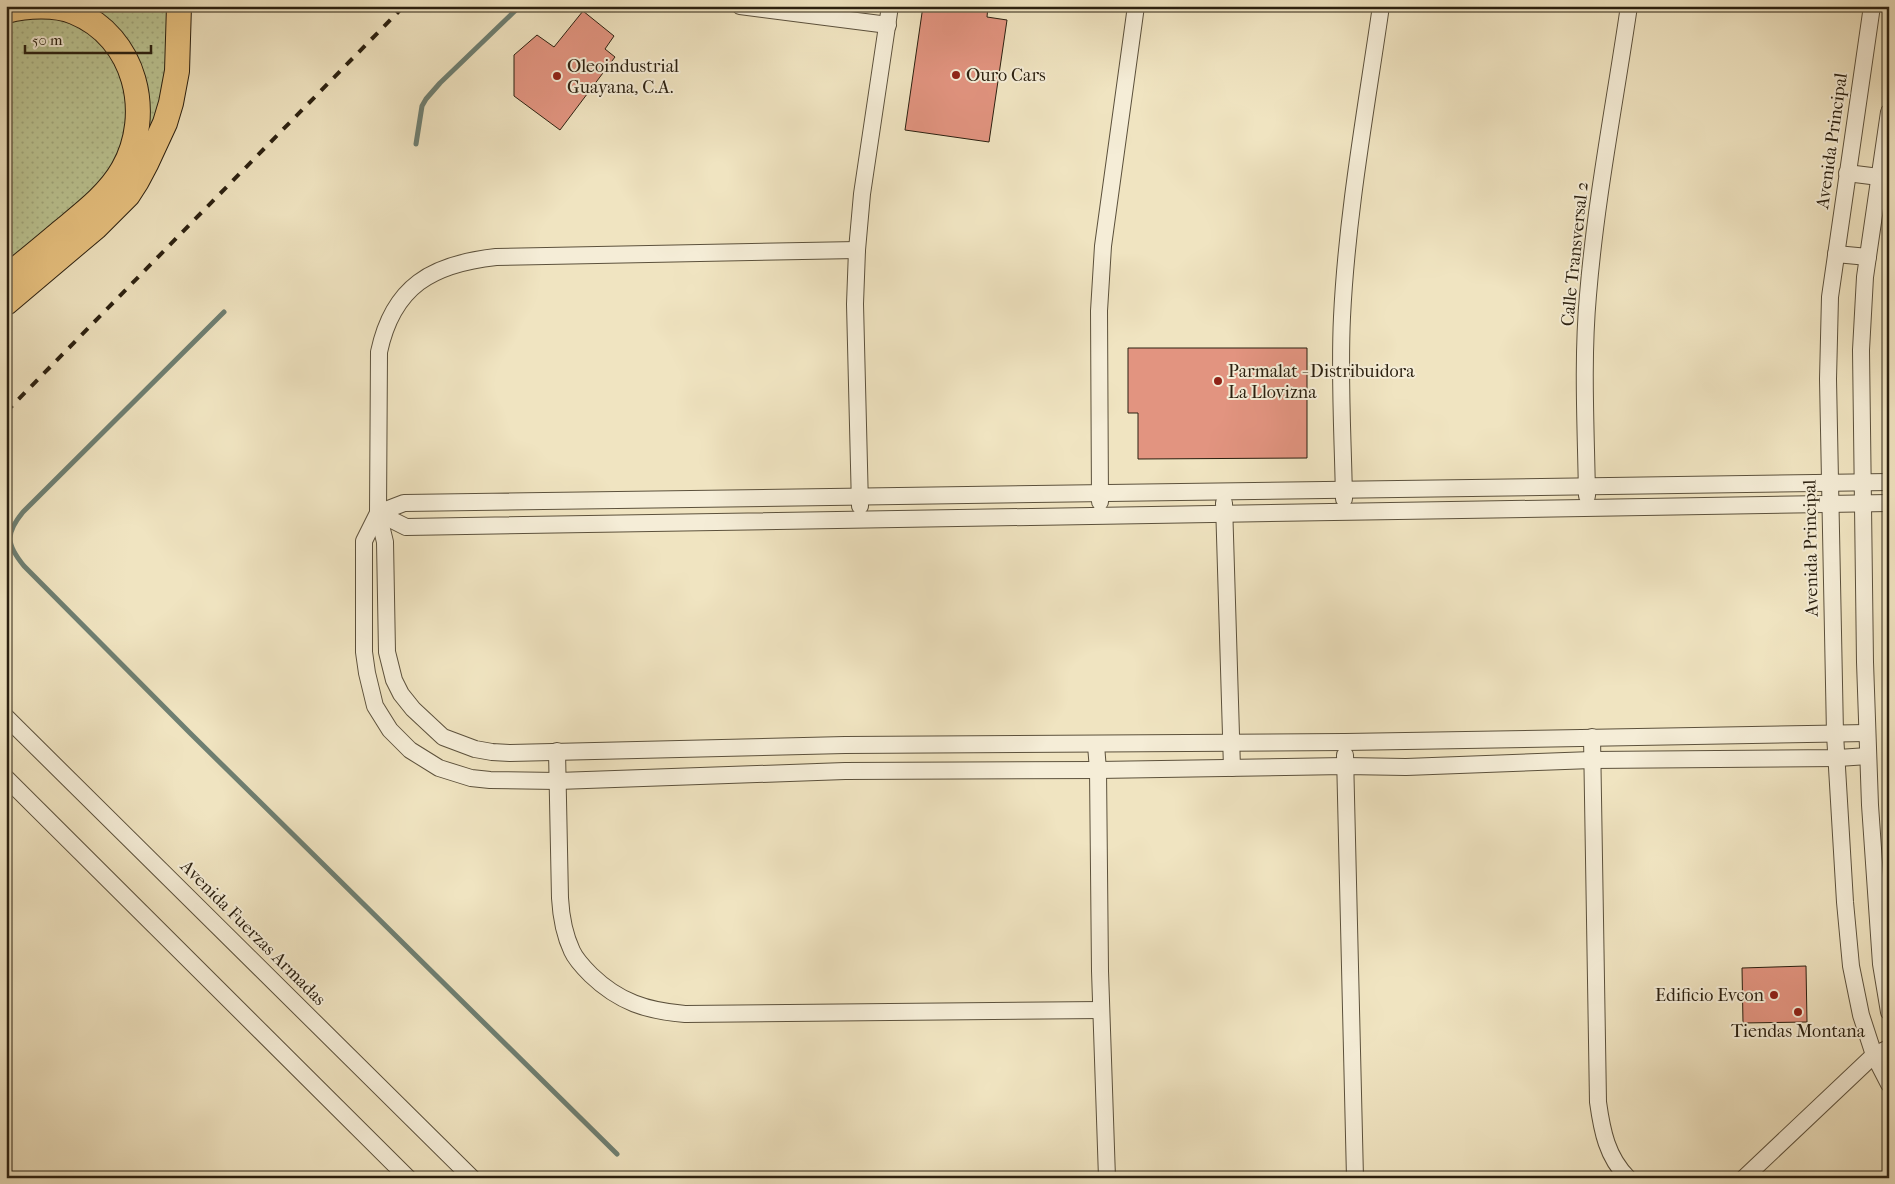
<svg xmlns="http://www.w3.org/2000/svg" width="1895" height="1184" font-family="'IM FELL French Canon',serif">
  <defs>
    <pattern id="grass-dots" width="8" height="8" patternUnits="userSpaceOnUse" patternTransform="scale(1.25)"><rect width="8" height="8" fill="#bbc492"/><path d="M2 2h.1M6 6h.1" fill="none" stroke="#a1a87d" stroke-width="1.8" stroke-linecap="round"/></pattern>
  </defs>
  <rect width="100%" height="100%" fill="#f0e4c1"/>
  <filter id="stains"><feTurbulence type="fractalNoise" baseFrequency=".004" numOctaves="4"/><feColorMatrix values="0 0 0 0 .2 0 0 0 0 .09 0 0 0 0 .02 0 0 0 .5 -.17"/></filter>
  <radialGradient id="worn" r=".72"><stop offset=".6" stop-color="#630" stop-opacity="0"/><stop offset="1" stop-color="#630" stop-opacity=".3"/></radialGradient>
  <g fill="url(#grass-dots)" stroke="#737251">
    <path d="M82 6H170V45L163 101 139 160 57 247 147 116Z"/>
    <path d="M54 15 99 37 126 79 128 134 107 180 6 267V19Z"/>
  </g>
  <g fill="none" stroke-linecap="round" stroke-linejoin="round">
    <g stroke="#6e7f72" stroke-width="5">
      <path d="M416 144 422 106 426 99 440 83 520 6"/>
      <path d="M224 312 23 512C5 534 6 544 24 566L190 733 617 1154"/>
    </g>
  </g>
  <g fill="#e29480" stroke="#2b2010">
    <path d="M923 6H988L987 17 1007 20 989 142 905 130Z"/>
    <path d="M583 11 614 36 605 49 615 57 560 130 514 96V55L537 35 554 47Z"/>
    <path d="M1128 348H1307V458L1138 459V413H1128Z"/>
    <path d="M1806 966 1807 1022 1743 1023 1742 968Z"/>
  </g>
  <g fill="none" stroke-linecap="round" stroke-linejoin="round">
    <defs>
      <g id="minor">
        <path d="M740 6 888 25"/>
        <path d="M1872 6 1830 297 1828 379 1835 734 1845 902 1851 966 1861 1015 1874 1055 1889 1084"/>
        <path d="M1889 112 1865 277 1861 350 1865 662 1870 805 1881 964 1889 1012"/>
        <path d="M1847 173 1879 177"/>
        <path d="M857 250 496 257C432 264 393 286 379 352L378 513 385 542 387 652 394 680 401 694 413 709 443 737 475 749 492 752 510 753 845 745 1345 742 1867 733"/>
        <path d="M1836 254 1868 257"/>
        <path d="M1587 496C1586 429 1582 362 1588 295 1596 198 1615 102 1629 6"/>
        <path d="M1344 499C1343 439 1339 378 1342 317 1347 213 1366 110 1381 6"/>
        <path d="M1100 502 1099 311 1103 246 1136 6"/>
        <path d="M1224 503 1232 768"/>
        <path d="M860 506 855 304 857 250 862 194 890 6"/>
        <path d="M378 513 406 527 1889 503"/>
        <path d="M6 717 472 1178"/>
        <path d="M1592 737 1598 1102C1602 1131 1607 1157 1628 1178"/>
        <path d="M1096 745 1098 770 1100 971 1107 1178"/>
        <path d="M557 751 560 898C561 916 564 934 572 951 576 960 584 968 591 975 619 1002 647 1011 685 1014L1101 1010"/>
        <path d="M1345 755 1355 1178"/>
        <path d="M1868 756 1838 758 1592 760 1406 767 1345 766 1098 770 845 771 558 781 490 780 471 778 439 768 410 750 390 730 375 706 367 673 364 652V541L378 513 404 503 1889 482"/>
        <path d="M6 778 408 1178"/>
        <path d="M1744 1178 1874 1055 1889 1048"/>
      </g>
      <g id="highway">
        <path d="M6 11C27 6 54 4 74 12 136 37 154 114 123 169 109 194 84 213 62 231 43 247 25 262 6 277"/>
        <path d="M6 303 96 227 128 195 137 181 146 164 165 123 171 103 177 71 179 6"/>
      </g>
    </defs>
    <use href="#minor" stroke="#5c513c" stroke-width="18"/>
    <use href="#highway" stroke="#2b2010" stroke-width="26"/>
    <use href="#minor" stroke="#f5edd7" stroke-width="16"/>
    <use href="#highway" stroke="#e8c280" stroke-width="24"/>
    <path stroke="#2b2010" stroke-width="4" stroke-dasharray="9 9" stroke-linecap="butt" d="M6 412 404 6"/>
  </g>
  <g fill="#8f2418" stroke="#f5edd7" stroke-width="2">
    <circle cx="956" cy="75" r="5"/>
    <circle cx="557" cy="76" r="5"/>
    <circle cx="1218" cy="381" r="5"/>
    <circle cx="1774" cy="995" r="5"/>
    <circle cx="1798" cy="1012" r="5"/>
  </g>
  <g text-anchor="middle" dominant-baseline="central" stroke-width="4" stroke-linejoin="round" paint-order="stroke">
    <g font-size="18" fill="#2b2010" stroke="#f5edd7" text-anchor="start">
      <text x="567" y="66">Oleoindustrial<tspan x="567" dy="21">Guayana, C.A.</tspan></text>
      <text x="966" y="75">Ouro Cars</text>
      <text x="1228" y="371">Parmalat - Distribuidora<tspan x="1228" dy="21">La Llovizna</tspan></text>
      <text x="1764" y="995" text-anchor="end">Edificio Evcon</text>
      <text x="1798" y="1031" text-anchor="middle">Tiendas Montana</text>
    </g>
    <g font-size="18" fill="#2b2010" stroke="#f5edd7">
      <text transform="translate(1832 141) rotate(-82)">Avenida Principal</text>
      <text transform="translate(1575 254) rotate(-84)">Calle Transversal 2</text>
      <text transform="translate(1811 548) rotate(-91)">Avenida Principal</text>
      <text transform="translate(253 933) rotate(45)">Avenida Fuerzas Armadas</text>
    </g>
  </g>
  <rect width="1895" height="1184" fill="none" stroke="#f0e4c1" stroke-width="25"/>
  <rect x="8" y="8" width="1880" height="1169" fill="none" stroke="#2b2010" stroke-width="2.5"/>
  <rect x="12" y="12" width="1870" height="1159" fill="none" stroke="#2b2010"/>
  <path d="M25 45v8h126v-8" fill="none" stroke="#2b2010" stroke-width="2.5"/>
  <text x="32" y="45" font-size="15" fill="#2b2010" stroke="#f5edd7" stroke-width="4" paint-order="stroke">50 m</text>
  <rect width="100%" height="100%" filter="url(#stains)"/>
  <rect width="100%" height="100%" fill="url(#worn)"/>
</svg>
